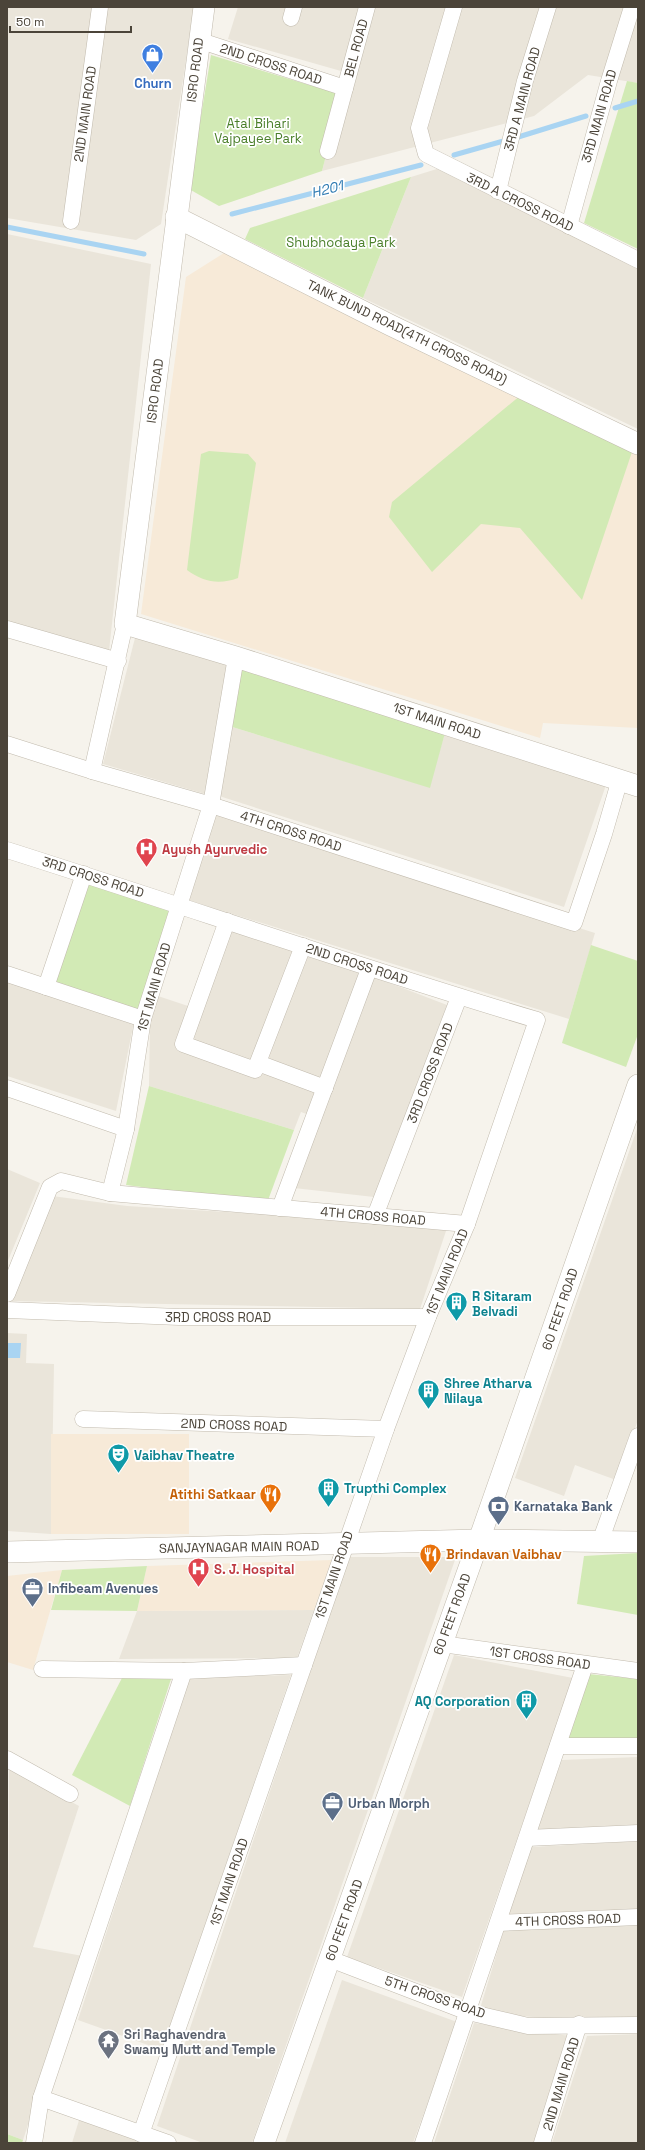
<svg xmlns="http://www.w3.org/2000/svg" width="645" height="2150" font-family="'Space Grotesk',sans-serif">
  <rect width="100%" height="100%" fill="#f6f3ec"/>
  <g fill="#eae5da">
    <path d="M7 7H194L161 224 136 240 7 218Z"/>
    <path d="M238 7H638V83L588 75 534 116 322 171 348 73 228 39Z"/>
    <path d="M440 168 638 268V429L363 298 411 177Z"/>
    <path d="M7 234 151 264 109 651 7 622Z"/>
    <path d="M136 634 229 661 205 794 103 764Z"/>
    <path d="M229 726 429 787 445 733 606 785 564 907 216 795Z"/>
    <path d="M215 814 595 933 569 1019 188 900Z"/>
    <path d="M231 928 294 950 254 1065 191 1042Z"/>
    <path d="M305 951 362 972 320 1083 264 1062Z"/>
    <path d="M374 977 447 1005 374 1197 294 1188Z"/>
    <path d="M7 981 134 1022 116 1111 7 1076Z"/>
    <path d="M158 996 194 1008 181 1045 257 1072 322 1088 312 1116 301 1112 294 1130 149 1086 150 1025Z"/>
    <path d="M638 1126V1420L616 1480 575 1465 564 1496 515 1478Z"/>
    <path d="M7 1169 40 1183 7 1263Z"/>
    <path d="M52 1196 127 1206 448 1225 420 1309 9 1301Z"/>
    <path d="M7 1333 27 1334 26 1363 54 1364 51 1534 7 1531Z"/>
    <path d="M349 1557H456L252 2143H203L157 2126Z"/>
    <path d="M314 1610 297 1658 119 1659 137 1611Z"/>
    <path d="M454 1655 573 1678 462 1997 347 1957Z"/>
    <path d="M291 1675 162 2050 78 2020 189 1678Z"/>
    <path d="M638 1757V1827L536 1830 562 1760Z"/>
    <path d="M9 1768 79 1806 33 1947 83 1956 23 2140 7 2134Z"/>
    <path d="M638 1841V1910L508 1914 532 1847Z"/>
    <path d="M638 1921V2018L577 2021 479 2012 505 1926Z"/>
    <path d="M342 1980 457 2022 413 2143H285Z"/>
    <path d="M474 2023 570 2036 534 2143H434Z"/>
    <path d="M638 2034V2143H552L587 2036Z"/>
    <path d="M80 2117 158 2143H72Z"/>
  </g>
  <g fill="#f7ead8">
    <path d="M224 253 638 451V728L543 723 540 738 141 614 186 277Z"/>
    <rect x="51" y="1434" width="138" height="100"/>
    <path d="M332 1560 314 1610 137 1611 147 1566Z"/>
    <path d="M62 1570 33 1670 7 1662V1576Z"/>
  </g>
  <g fill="#d2eab5">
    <path d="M211 55 342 95 322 171 219 206 189 189Z"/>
    <path d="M627 81 638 83V249L584 223Z"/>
    <path d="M411 177 363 298 245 239 250 228Z"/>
    <path d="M521 395 633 449 582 600 520 528 481 524 432 572 389 517 392 502Z"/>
    <path d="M209 451 248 454 256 463 238 578C219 585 203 582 187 570L201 454Z"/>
    <path d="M241 668 445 733 430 788 229 726Z"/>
    <path d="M86 880 173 909 138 1013 51 984Z"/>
    <path d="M591 945 638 961V1034L626 1067 562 1043Z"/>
    <path d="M149 1086 294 1130 267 1203 126 1185Z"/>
    <path d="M638 1553V1615L577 1604 584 1556Z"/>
    <path d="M147 1566 137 1611 51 1610 62 1570Z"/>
    <path d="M588 1674 638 1679V1742L566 1741Z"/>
    <path d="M123 1676 171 1679 130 1806 72 1775Z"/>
    <path d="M7 2134 23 2140 22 2143H7Z"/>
  </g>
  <path fill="#a9d4f2" d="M7 1343H21L20 1358H7Z"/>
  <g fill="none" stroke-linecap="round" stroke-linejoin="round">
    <g stroke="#a9d4f2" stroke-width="5">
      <path d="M615 108 638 101"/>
      <path d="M515 138 586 116"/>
      <path d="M454 155 507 140"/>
      <path d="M232 214 421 165"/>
      <path d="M7 227 144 254"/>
    </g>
    <defs>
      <g id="minor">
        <path d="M454 7 419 128 426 154 638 260"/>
        <path d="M291 18 294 7"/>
        <path d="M198 40 345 88"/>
        <path d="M328 151 367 7"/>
        <path d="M498 191 525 81 548 7"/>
        <path d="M71 221 100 7"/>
        <path d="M569 226 609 81 632 7"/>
        <path d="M7 629 118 661"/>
        <path d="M7 744 92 771 211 805 574 923 604 834 620 779"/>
        <path d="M92 771 125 624"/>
        <path d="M7 850C184 906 359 967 537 1020L467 1224 428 1317 386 1429 141 2134"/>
        <path d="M227 921 183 1044 255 1070 303 946"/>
        <path d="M7 974 143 1019"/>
        <path d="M46 987 84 874"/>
        <path d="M258 1063 325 1088"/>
        <path d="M7 1088 126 1129"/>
        <path d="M110 1193 467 1224"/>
        <path d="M280 1208 369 969"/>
        <path d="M375 1216 459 997"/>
        <path d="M7 1294 50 1187 61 1181 110 1193 126 1129 143 1019 211 805 236 657"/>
        <path d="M7 1310 179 1317H428"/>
        <path d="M83 1419 386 1429"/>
        <path d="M600 1542 638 1436"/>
        <path d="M442 1644 638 1671"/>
        <path d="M42 1669 184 1671 304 1665"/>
        <path d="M558 1746H638"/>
        <path d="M7 1759 70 1794"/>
        <path d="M527 1838 638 1833"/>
        <path d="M498 1923 638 1917"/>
        <path d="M330 1959 468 2012 528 2026 638 2025"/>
        <path d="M41 2098 168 2143"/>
        <path d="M34 2143 41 2098 184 1671"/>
        <path d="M423 2143 585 1665"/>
        <path d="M542 2143 579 2024"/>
      </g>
      <g id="tertiary">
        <path d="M204 7 125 624 236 657 638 786"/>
        <path d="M176 217 390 325 638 444"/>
        <path d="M7 1552 479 1540 638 1542"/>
        <path d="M264 2143 479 1540 638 1085"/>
      </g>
    </defs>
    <use href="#minor" stroke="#c2bbae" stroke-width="17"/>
    <use href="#tertiary" stroke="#c2bbae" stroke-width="22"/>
    <use href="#minor" stroke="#fff" stroke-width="16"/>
    <use href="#tertiary" stroke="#fff" stroke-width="21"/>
  </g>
  <defs>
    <symbol id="shop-pin" viewBox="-11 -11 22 30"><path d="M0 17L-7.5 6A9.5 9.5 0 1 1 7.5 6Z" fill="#3f7fe0" stroke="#fff"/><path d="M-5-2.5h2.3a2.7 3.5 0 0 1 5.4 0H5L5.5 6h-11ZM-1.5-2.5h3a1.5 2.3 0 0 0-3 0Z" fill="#fff"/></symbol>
    <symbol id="hospital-pin" viewBox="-11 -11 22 30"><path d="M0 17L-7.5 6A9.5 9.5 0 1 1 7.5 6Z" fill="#e0444e" stroke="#fff"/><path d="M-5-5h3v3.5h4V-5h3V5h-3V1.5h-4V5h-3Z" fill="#fff"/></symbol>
    <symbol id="building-pin" viewBox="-11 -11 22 30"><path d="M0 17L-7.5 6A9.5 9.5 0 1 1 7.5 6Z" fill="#0f9aa8" stroke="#fff"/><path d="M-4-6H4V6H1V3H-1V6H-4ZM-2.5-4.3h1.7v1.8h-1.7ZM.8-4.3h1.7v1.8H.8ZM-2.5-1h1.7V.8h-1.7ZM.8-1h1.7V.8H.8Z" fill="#fff"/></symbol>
    <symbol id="theatre-pin" viewBox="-11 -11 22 30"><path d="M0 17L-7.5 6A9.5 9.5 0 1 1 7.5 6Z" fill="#0f9aa8" stroke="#fff"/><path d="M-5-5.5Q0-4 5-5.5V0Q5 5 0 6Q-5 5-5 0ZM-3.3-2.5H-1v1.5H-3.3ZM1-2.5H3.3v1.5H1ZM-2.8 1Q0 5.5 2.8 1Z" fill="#fff"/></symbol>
    <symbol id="restaurant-pin" viewBox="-11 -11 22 30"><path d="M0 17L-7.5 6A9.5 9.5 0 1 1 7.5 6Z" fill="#e8710a" stroke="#fff"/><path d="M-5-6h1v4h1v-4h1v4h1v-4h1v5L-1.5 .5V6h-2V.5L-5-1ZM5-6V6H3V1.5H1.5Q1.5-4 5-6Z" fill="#fff"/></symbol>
    <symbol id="bank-pin" viewBox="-11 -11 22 30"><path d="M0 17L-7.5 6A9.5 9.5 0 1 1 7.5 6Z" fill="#5c6f8a" stroke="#fff"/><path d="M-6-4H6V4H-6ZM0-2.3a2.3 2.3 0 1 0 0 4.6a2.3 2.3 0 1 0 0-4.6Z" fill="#fff"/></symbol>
    <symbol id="office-pin" viewBox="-11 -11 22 30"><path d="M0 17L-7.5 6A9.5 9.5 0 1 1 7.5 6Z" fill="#5c6f8a" stroke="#fff"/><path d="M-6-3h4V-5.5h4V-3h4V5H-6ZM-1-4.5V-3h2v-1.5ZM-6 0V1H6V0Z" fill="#fff"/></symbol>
    <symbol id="temple-pin" viewBox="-11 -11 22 30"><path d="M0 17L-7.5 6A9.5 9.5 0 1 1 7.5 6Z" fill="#6b7280" stroke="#fff"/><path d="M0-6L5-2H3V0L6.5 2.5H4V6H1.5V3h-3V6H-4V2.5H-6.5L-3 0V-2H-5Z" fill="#fff"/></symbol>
  </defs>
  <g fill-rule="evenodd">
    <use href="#shop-pin" x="140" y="42" width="25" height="34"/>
    <use href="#hospital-pin" x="134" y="836" width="25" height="34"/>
    <use href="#building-pin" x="444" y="1290" width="25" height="34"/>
    <use href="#building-pin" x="416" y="1378" width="25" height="34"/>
    <use href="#theatre-pin" x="106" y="1442" width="25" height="34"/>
    <use href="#building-pin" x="316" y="1476" width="25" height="34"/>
    <use href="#restaurant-pin" x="258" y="1482" width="25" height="34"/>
    <use href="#bank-pin" x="486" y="1494" width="25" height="34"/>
    <use href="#restaurant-pin" x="418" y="1542" width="25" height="34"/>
    <use href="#hospital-pin" x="186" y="1556" width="25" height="34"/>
    <use href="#office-pin" x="20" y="1576" width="25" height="34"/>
    <use href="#building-pin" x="514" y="1688" width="25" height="34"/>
    <use href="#office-pin" x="320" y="1790" width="25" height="34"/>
    <use href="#temple-pin" x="96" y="2028" width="25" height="34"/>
  </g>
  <g text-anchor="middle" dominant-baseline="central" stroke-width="3.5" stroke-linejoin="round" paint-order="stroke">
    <g font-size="13" fill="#4b4439" stroke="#fff">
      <text transform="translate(356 48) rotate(-75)">BEL ROAD</text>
      <text transform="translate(271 64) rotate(18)">2ND CROSS ROAD</text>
      <text transform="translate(195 70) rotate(-83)">ISRO ROAD</text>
      <text transform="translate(522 99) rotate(-75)">3RD A MAIN ROAD</text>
      <text transform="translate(85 114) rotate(-82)">2ND MAIN ROAD</text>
      <text transform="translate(599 116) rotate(-74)">3RD MAIN ROAD</text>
      <text transform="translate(520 202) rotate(26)">3RD A CROSS ROAD</text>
      <text transform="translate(407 332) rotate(26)">TANK BUND ROAD(4TH CROSS ROAD)</text>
      <text transform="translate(155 391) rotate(-83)">ISRO ROAD</text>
      <text transform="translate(437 721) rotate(18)">1ST MAIN ROAD</text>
      <text transform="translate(291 831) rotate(18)">4TH CROSS ROAD</text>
      <text transform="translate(93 877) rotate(18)">3RD CROSS ROAD</text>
      <text transform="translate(357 964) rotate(18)">2ND CROSS ROAD</text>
      <text transform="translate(154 987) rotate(-74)">1ST MAIN ROAD</text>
      <text transform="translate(430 1073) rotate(-69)">3RD CROSS ROAD</text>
      <text transform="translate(373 1216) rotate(5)">4TH CROSS ROAD</text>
      <text transform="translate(447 1272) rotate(-68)">1ST MAIN ROAD</text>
      <text transform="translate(560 1309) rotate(-71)">60 FEET ROAD</text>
      <text x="218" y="1317">3RD CROSS ROAD</text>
      <text transform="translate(234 1425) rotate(2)">2ND CROSS ROAD</text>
      <text transform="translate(239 1547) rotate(-1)">SANJAYNAGAR MAIN ROAD</text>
      <text transform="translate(334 1575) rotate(-71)">1ST MAIN ROAD</text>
      <text transform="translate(452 1614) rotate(-70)">60 FEET ROAD</text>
      <text transform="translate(540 1658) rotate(8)">1ST CROSS ROAD</text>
      <text transform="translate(229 1882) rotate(-71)">1ST MAIN ROAD</text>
      <text transform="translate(344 1920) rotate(-70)">60 FEET ROAD</text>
      <text transform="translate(568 1920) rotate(-2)">4TH CROSS ROAD</text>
      <text transform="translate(435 1997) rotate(19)">5TH CROSS ROAD</text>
      <text transform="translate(561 2084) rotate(-73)">2ND MAIN ROAD</text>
    </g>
    <g font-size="13" font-weight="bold" fill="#366cbe" stroke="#fff">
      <text x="153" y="83">Churn</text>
    </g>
    <g font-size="13" fill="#4a7f2a" stroke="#fff">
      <text x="258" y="123">Atal Bihari<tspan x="258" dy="15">Vajpayee Park</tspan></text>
      <text x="341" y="242">Shubhodaya Park</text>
    </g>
    <g font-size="13" font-weight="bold" fill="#be3a42" stroke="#fff" text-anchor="start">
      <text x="162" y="849">Ayush Ayurvedic</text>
      <text x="214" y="1569">S. J. Hospital</text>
    </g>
    <g font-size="13" font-weight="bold" fill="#0d838f" stroke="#fff" text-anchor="start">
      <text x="472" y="1296">R Sitaram<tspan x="472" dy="15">Belvadi</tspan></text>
      <text x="444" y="1383">Shree Atharva<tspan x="444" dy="15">Nilaya</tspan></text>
      <text x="134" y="1455">Vaibhav Theatre</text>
      <text x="344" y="1488">Trupthi Complex</text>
      <text x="510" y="1701" text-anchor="end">AQ Corporation</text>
    </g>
    <g font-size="13" font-weight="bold" fill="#c56008" stroke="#fff" text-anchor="end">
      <text x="256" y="1494">Atithi Satkaar</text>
      <text x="446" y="1554" text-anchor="start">Brindavan Vaibhav</text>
    </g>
    <g font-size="13" font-weight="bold" fill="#4e5e75" stroke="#fff" text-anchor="start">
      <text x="514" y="1506">Karnataka Bank</text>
      <text x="48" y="1588">Infibeam Avenues</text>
      <text x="348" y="1803">Urban Morph</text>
    </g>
    <g font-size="13" font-weight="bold" fill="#5b616d" stroke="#fff" text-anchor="start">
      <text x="124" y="2034">Sri Raghavendra<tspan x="124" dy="15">Swamy Mutt and Temple</tspan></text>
    </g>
    <g font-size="14" font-style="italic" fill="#2e7ab2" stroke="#fff">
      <text transform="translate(327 189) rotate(-14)">H201</text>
    </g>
  </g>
  <rect width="645" height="2150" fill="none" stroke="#4b4439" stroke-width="16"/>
  <path d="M10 26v6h121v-6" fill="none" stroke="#4b4439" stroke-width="2"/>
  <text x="16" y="26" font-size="12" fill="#4b4439" stroke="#ffffff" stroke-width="3" paint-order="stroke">50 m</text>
</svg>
